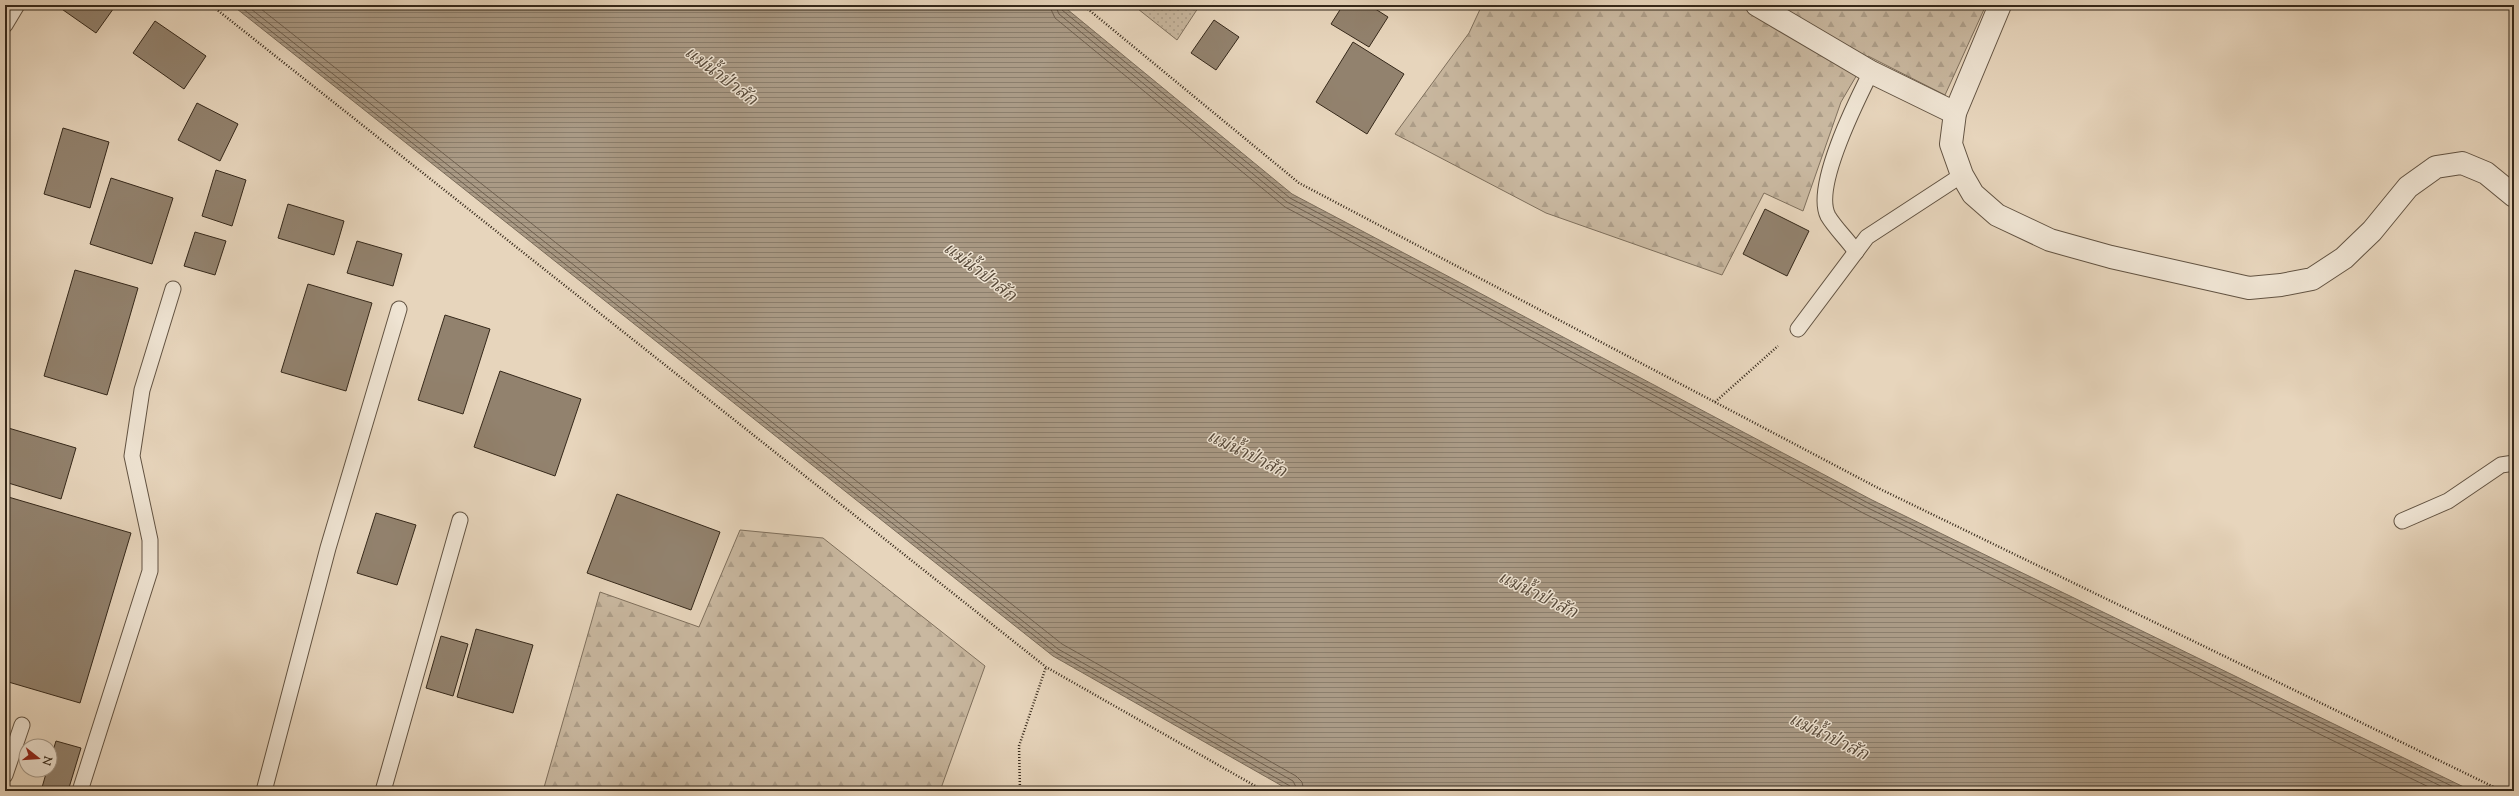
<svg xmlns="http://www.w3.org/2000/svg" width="2519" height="796" font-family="'Sorts Mill Goudy','Noto Serif Thai',serif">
  <defs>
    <pattern id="grass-dots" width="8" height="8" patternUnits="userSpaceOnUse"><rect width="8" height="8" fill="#c9b8a0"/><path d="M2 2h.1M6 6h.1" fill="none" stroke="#ad9e89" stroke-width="1.8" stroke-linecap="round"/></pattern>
    <pattern id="forest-firs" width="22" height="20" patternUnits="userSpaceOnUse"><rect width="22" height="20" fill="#c9b8a0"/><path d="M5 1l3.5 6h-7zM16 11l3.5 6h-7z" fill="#ad9e89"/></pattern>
    <pattern id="water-rules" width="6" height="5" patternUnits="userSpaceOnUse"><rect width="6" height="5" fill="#aa9a85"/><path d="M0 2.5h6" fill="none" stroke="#8b7e6c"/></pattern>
  </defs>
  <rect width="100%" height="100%" fill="#e7d5bc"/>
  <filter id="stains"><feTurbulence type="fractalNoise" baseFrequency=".005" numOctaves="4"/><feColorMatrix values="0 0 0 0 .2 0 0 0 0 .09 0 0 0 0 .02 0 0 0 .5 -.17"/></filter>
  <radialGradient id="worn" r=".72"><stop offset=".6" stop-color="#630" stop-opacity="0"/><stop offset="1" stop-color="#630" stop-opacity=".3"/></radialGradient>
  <path fill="url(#grass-dots)" stroke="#7f705d" d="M1133 5H1200L1177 40Z"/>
  <g fill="url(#forest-firs)" stroke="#7f705d">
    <path d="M1482 5H1986L1945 95 1868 56 1841 102 1803 211 1764 193 1722 275 1546 213 1395 134 1469 33Z"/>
    <path d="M740 530 823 538 985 666 940 791H543L600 592 699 627Z"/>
  </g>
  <path fill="url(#water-rules)" stroke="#7b6c5a" d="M232 5H1062L1292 194 1872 500 2472 791H1291L1053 656Z"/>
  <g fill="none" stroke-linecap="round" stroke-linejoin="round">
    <g stroke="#706150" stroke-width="1">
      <path d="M238 5 1056 653 1290 786 1293 791"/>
      <path d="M246 5 1058 649 1293 781 1298 791"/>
      <path d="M256 5 1062 644 1296 776 1302 782 1304 791"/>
      <path d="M1049 5 1055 18 1285 207 1865 514 2437 791"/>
      <path d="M1055 5 1059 14 1287 202 1868 508 2451 791"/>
      <path d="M1060 5 1062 10 1290 198 1870 504 2462 791"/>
    </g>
  </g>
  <g fill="#92826e" stroke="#35281a">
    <path d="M56 5H116L96 33Z"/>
    <path d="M1343 5H1369L1388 17 1369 47 1331 24Z"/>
    <path d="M1214 20 1239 37 1216 70 1191 53Z"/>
    <path d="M155 21 206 56 184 89 133 53Z"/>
    <path d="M1353 42 1404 74 1367 134 1316 102Z"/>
    <path d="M197 103 238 124 220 161 178 140Z"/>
    <path d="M63 128 109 142 90 208 44 194Z"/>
    <path d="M216 170 246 180 232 226 202 216Z"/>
    <path d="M111 178 173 198 152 264 90 244Z"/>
    <path d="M288 204 344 221 334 255 278 238Z"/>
    <path d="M1765 209 1809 231 1787 276 1743 254Z"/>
    <path d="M195 232 226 241 215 275 184 266Z"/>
    <path d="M357 241 402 254 393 286 347 273Z"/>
    <path d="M75 270 138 288 107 395 44 376Z"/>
    <path d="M308 284 372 303 346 391 281 372Z"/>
    <path d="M445 315 490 329 463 414 418 400Z"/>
    <path d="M500 371 581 399 555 476 474 447Z"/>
    <path d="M5 427 76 448 61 499 5 482Z"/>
    <path d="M617 494 720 532 691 610 587 573Z"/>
    <path d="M5 496 131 533 80 703 5 681Z"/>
    <path d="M376 513 416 525 397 585 357 573Z"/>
    <path d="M476 629 533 645 513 713 457 697Z"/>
    <path d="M441 636 468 644 453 696 426 688Z"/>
    <path d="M56 741 81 748 68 791H41L47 770H50V760Z"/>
  </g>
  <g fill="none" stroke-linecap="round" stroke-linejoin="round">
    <defs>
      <g id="lane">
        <path d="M5 25 17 5"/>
        <path d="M1856 252C1848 240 1835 228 1828 216 1813 187 1857 100 1871 72"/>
        <path d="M1798 329 1867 237 1962 175"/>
        <path d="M2402 521 2448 501 2501 465 2514 463"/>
        <path d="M5 775 22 725"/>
        <path d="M80 791 150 571V540L132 456 142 390 173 289"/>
        <path d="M264 791 328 548 399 309"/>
        <path d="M383 791 460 520"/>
      </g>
      <g id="street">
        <path d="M1757 5 1871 72 1955 113"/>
        <path d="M2000 5 1955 113 1951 144 1962 175 1973 194 1997 215 2050 240 2111 257 2249 288 2281 285 2312 279 2344 258 2372 231 2408 187 2436 167 2462 163 2486 173 2514 196"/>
      </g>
    </defs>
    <use href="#lane" stroke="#625342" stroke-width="17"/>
    <use href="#street" stroke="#625342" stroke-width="24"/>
    <g stroke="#35281a" stroke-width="2.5" stroke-dasharray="1 2" stroke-linecap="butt">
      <path d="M211 5 1046 667 1264 791"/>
      <path d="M1083 5 1299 183 1878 488 2502 791"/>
      <path d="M1715 402 1778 346"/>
      <path d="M1020 791 1019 746 1046 667"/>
    </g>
    <use href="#lane" stroke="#efe4d3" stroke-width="15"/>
    <use href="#street" stroke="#efe4d3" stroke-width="22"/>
  </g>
  <g text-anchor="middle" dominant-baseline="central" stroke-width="3" stroke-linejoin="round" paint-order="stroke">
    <g font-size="18" font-style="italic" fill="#584a3a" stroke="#efe4d3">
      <text transform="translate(720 77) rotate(37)">แม่น้ำป่าสัก</text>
      <text transform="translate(979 273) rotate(37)">แม่น้ำป่าสัก</text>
      <text transform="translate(1246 455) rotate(26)">แม่น้ำป่าสัก</text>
      <text transform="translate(1537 596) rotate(26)">แม่น้ำป่าสัก</text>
      <text transform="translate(1828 738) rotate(26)">แม่น้ำป่าสัก</text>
    </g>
  </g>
  <rect width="2519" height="796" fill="none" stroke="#e7d5bc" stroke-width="20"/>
  <rect x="6" y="6" width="2507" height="784" fill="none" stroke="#35281a" stroke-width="2"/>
  <rect x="10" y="10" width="2499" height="776" fill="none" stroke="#35281a"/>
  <g transform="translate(38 758) rotate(107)"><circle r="19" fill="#efe4d3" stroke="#a59989"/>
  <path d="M0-3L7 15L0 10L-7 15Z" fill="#8f2418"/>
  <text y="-6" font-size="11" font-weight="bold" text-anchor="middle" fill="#35281a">N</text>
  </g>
  <rect width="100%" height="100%" filter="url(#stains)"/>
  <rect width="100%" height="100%" fill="url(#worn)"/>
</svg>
